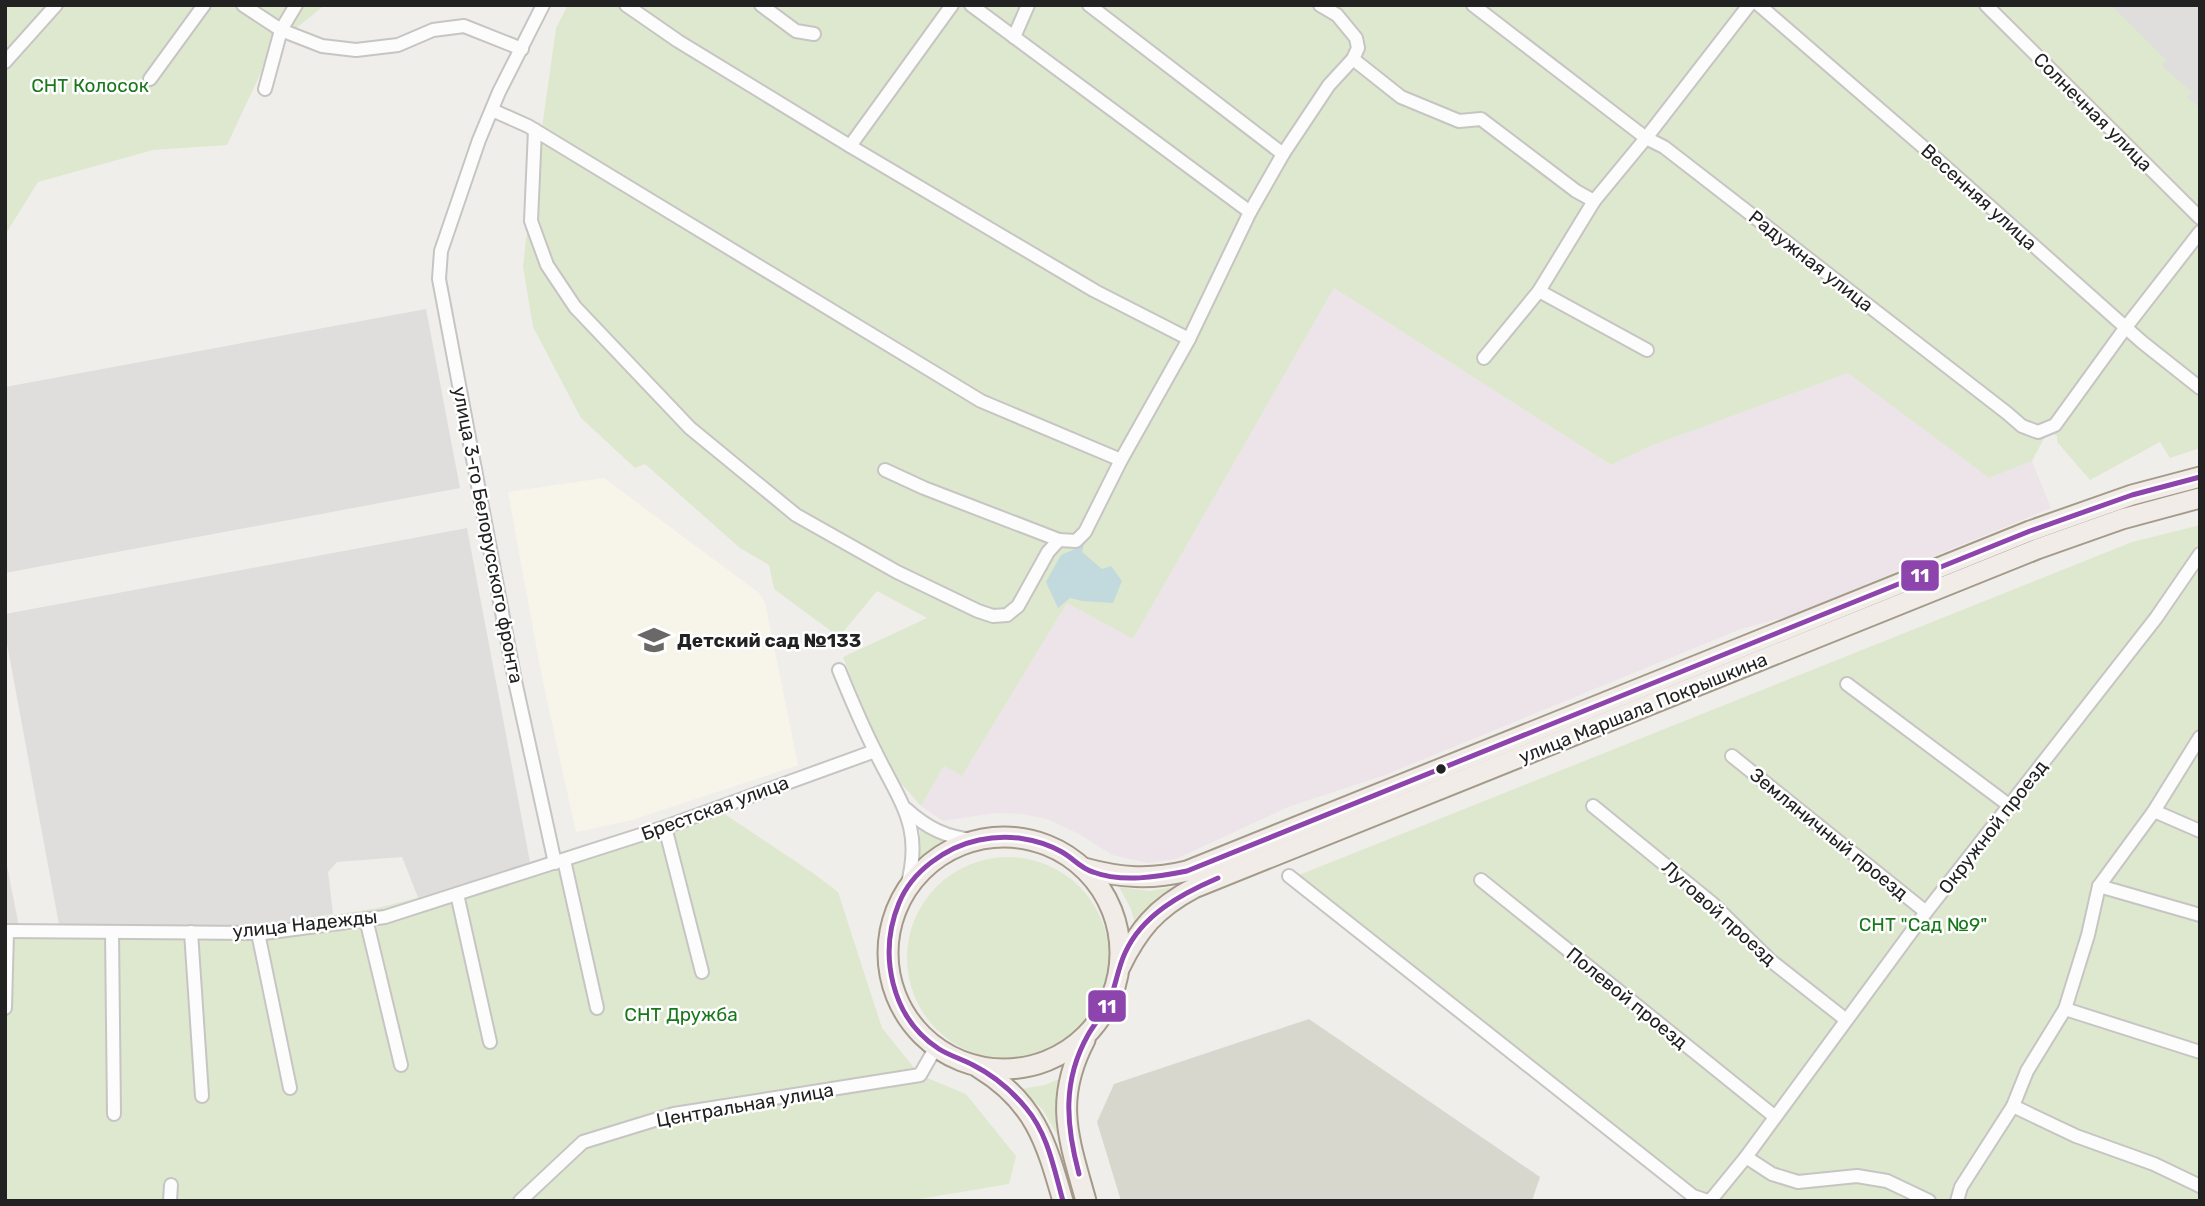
<svg xmlns="http://www.w3.org/2000/svg" width="2205" height="1206" font-family="Rubik,sans-serif">
  <rect width="100%" height="100%" fill="#f0eeeb"/>
  <g fill="#dfdedc">
    <path d="M2070 5H2200V134Z"/>
    <path d="M426 309 460 488 5 573V387Z"/>
    <path d="M467 528 530 862 419 900 402 857 337 862 328 872 333 914 188 937 60 930 5 633V614Z"/>
    <path d="M5 855 19 927 5 926Z"/>
  </g>
  <path fill="#ece4e9" d="M1334 288 1611 465 1648 447 1848 373 1989 478 2032 461 2051 508 1786 617 1741 629 1385 775 1288 807 1176 859 1148 863 1112 855 1079 834 1047 819 1022 814 995 813 943 821 921 806 944 766 962 776 1067 603 1133 639Z"/>
  <path fill="#f7f5e9" d="M604 478 759 593 765 603 798 765 632 820 576 832 542 677 508 492Z"/>
  <path fill="#d8d7ce" d="M1309 1019 1540 1177 1532 1201H1121L1097 1122 1114 1084Z"/>
  <g fill="#dee8ce">
    <path d="M5 5H325L273 47 227 145 153 150 38 182 5 235Z"/>
    <path d="M568 5H2111L2166 60 2162 66 2193 93 2186 97 2200 108V448L2170 458 2160 442 2090 480 2057 442V436L2048 431 2032 461 1989 478 1848 373 1648 447 1611 465 1334 288 1133 639 1067 603 962 776 944 766 921 806 897 779 862 708 843 657 927 618 877 591 839 637 774 589 769 565 740 548 645 464 635 468 581 418 533 327 523 267 526 238 536 204 541 135 556 28Z"/>
    <path d="M2200 525V1201H1706L1294 877 2132 542Z"/>
    <path d="M717 809 813 873 838 892 882 1028 920 1075 966 1094 1016 1156 1009 1184 908 1201H5V923L195 936 309 919 378 908 436 893Z"/>
    <path d="M920 828 947 842 920 860Z"/>
    <circle cx="1008" cy="958" r="101"/>
    <path d="M1180 886 1137 931 1131 909 1119 887 1149 891Z"/>
    <path d="M1069 1075 1063 1134 1058 1136 1043 1110 1021 1089 1045 1085Z"/>
  </g>
  <path fill="#c2dade" d="M1084 545 1082 552 1102 569 1111 566 1122 581 1113 603 1082 601 1070 598 1058 608 1046 582 1061 555Z"/>
  <g fill="none" stroke-linecap="round" stroke-linejoin="round">
    <defs>
      <g id="minor">
        <path d="M243 5 281 30 322 46 356 50 398 45 433 30 464 26 522 49"/>
        <path d="M543 5 499 92 479 140 441 251 439 279 515 681 555 863"/>
        <path d="M626 5 678 41 850 146 1095 291 1189 339"/>
        <path d="M761 5 796 31 814 34"/>
        <path d="M971 5 1250 212"/>
        <path d="M1089 5 1283 154"/>
        <path d="M1473 5 1646 138 1664 147 2007 413 2022 426 2038 432 2055 425 2126 327 2200 232"/>
        <path d="M1759 5 1922 146 2142 342 2200 388"/>
        <path d="M1986 5 2200 218"/>
        <path d="M1014 37 1028 5"/>
        <path d="M1353 59 1401 97 1459 121 1481 119 1576 191 1594 201"/>
        <path d="M5 62 56 5"/>
        <path d="M150 79 204 5"/>
        <path d="M265 89 281 30 296 5"/>
        <path d="M492 110 528 126 981 401 1121 460"/>
        <path d="M535 130 531 221 547 265 575 307 690 428 796 515 897 572 978 611 993 616 1007 615 1018 606 1048 552 1059 540 1076 541 1085 532 1121 460 1189 339 1250 212 1283 154 1329 85 1353 59 1358 48 1356 38 1337 15 1320 5"/>
        <path d="M850 146 952 5"/>
        <path d="M1539 291 1647 350"/>
        <path d="M1484 358 1539 291 1594 201 1646 138 1749 5"/>
        <path d="M885 470 924 488 1059 540"/>
        <path d="M839 670C850 697 861 723 874 749 900 803 925 827 906 890"/>
        <path d="M1847 684 2010 806"/>
        <path d="M1732 756 1926 912"/>
        <path d="M1593 806 1713 904 1770 960 1845 1019"/>
        <path d="M906 809C927 828 947 838 975 840"/>
        <path d="M2154 811 2200 831"/>
        <path d="M665 827 702 972"/>
        <path d="M564 860 597 1008"/>
        <path d="M1289 876 1693 1196 1708 1201"/>
        <path d="M1481 880 1774 1116"/>
        <path d="M2099 886 2200 915"/>
        <path d="M457 894 490 1042"/>
        <path d="M366 919 401 1065"/>
        <path d="M5 931 264 933 385 917 665 827 875 751"/>
        <path d="M112 932 114 1114"/>
        <path d="M191 932 202 1096"/>
        <path d="M258 933 290 1088"/>
        <path d="M5 1008 7 931"/>
        <path d="M2065 1009 2200 1052"/>
        <path d="M2013 1106 2076 1136 2154 1164 2200 1186"/>
        <path d="M1746 1157 1772 1174 1798 1182 1857 1176 1887 1181 1929 1201"/>
        <path d="M170 1201 171 1185"/>
        <path d="M520 1201 583 1142 674 1114 920 1075 936 1047"/>
        <path d="M1710 1201 1746 1157 1926 912 2156 618 2200 554"/>
        <path d="M1957 1201 1961 1187 2013 1106 2027 1071 2065 1009 2088 935 2099 886 2154 811 2200 737"/>
      </g>
      <g id="primary">
        <circle cx="1004" cy="953" r="116"/>
        <path d="M1084 868C1120 878 1151 880 1187 871L2030 531 2132 495 2200 477"/>
        <path d="M1120 967C1138 930 1156 908 1194 888L2037 549 2122 519 2200 498"/>
        <path d="M1085 1040C1053 1101 1069 1139 1086 1201"/>
        <path d="M979 1068C1035 1102 1046 1142 1063 1201"/>
      </g>
    </defs>
    <use href="#minor" stroke="#c6c5c3" stroke-width="16"/>
    <use href="#primary" stroke="#a49a8a" stroke-width="23"/>
    <use href="#minor" stroke="#fdfcfc" stroke-width="12"/>
    <use href="#primary" stroke="#f1ece8" stroke-width="19"/>
    <defs>
      <g id="bus-1">
        <path d="M1079 1174C1066 1125 1062 1081 1088 1035 1094 1024 1103 1015 1108 1004 1116 987 1117 970 1125 953 1142 915 1181 894 1218 878"/>
        <path d="M1063 1201C1054 1169 1048 1134 1026 1108 1011 1090 993 1075 973 1065 962 1059 950 1056 939 1049 891 1018 878 954 899 903 912 871 946 847 979 840 1007 834 1037 838 1062 852 1073 858 1080 868 1093 872 1122 883 1157 877 1187 871L2030 531 2132 495 2200 477"/>
      </g>
    </defs>
    <use href="#bus-1" stroke="#fff" stroke-width="10"/>
    <use href="#bus-1" stroke="#8e44ad" stroke-width="5"/>
  </g>
  <defs>
    <symbol id="school-bare" viewBox="-9 -9 18 18"><path d="M0-5L7-2L0 1L-7-2ZM-4 1L0 2.5L4 1V4Q0 6-4 4Z" fill="#6a6968" stroke="#fff" stroke-width="2.5" paint-order="stroke"/></symbol>
  </defs>
  <g fill-rule="evenodd">
    <use href="#school-bare" x="632" y="618" width="44" height="44"/>
  </g>
  <circle fill="#222" stroke="#fff" stroke-width="2.5" cx="1441" cy="769" r="6"/>
  <g text-anchor="middle" dominant-baseline="central" stroke-width="5" stroke-linejoin="round" paint-order="stroke">
    <g font-size="19" fill="#19771c" stroke="#fff">
      <text x="90" y="85">СНТ Колосок</text>
      <text x="1923" y="924">СНТ "Сад №9"</text>
      <text x="681" y="1014">СНТ Дружба</text>
    </g>
    <g font-size="19" fill="#222" stroke="#fff">
      <text transform="translate(2093 112) rotate(45)">Солнечная улица</text>
      <text transform="translate(1979 197) rotate(42)">Весенняя улица</text>
      <text transform="translate(1811 261) rotate(38)">Радужная улица</text>
      <text transform="translate(488 535) rotate(79)">улица 3-го Белорусского фронта</text>
      <text transform="translate(1643 708) rotate(-22)">улица Маршала Покрышкина</text>
      <text transform="translate(715 808) rotate(-20)">Брестская улица</text>
      <text transform="translate(1993 827) rotate(-52)">Окружной проезд</text>
      <text transform="translate(1829 834) rotate(39)">Земляничный проезд</text>
      <text transform="translate(1719 913) rotate(42)">Луговой проезд</text>
      <text transform="translate(305 924) rotate(-6)">улица Надежды</text>
      <text transform="translate(1627 998) rotate(39)">Полевой проезд</text>
      <text transform="translate(745 1105) rotate(-10)">Центральная улица</text>
    </g>
    <g font-size="19" font-weight="bold" fill="#222" stroke="#fff" text-anchor="start">
      <text x="677" y="640">Детский сад №133</text>
    </g>
  </g>
  <g stroke="#fff" stroke-width="2.5">
    <rect x="1900" y="559" width="40" height="33" rx="7" fill="#8e44ad"/>
    <rect x="1087" y="989" width="40" height="34" rx="7" fill="#8e44ad"/>
  </g>
  <g font-size="19" text-anchor="middle" font-weight="bold" fill="#fff">
    <text x="1920" y="582">11</text>
    <text x="1107" y="1013">11</text>
  </g>
  <rect width="2205" height="1206" fill="none" stroke="#222222" stroke-width="14"/>
</svg>
